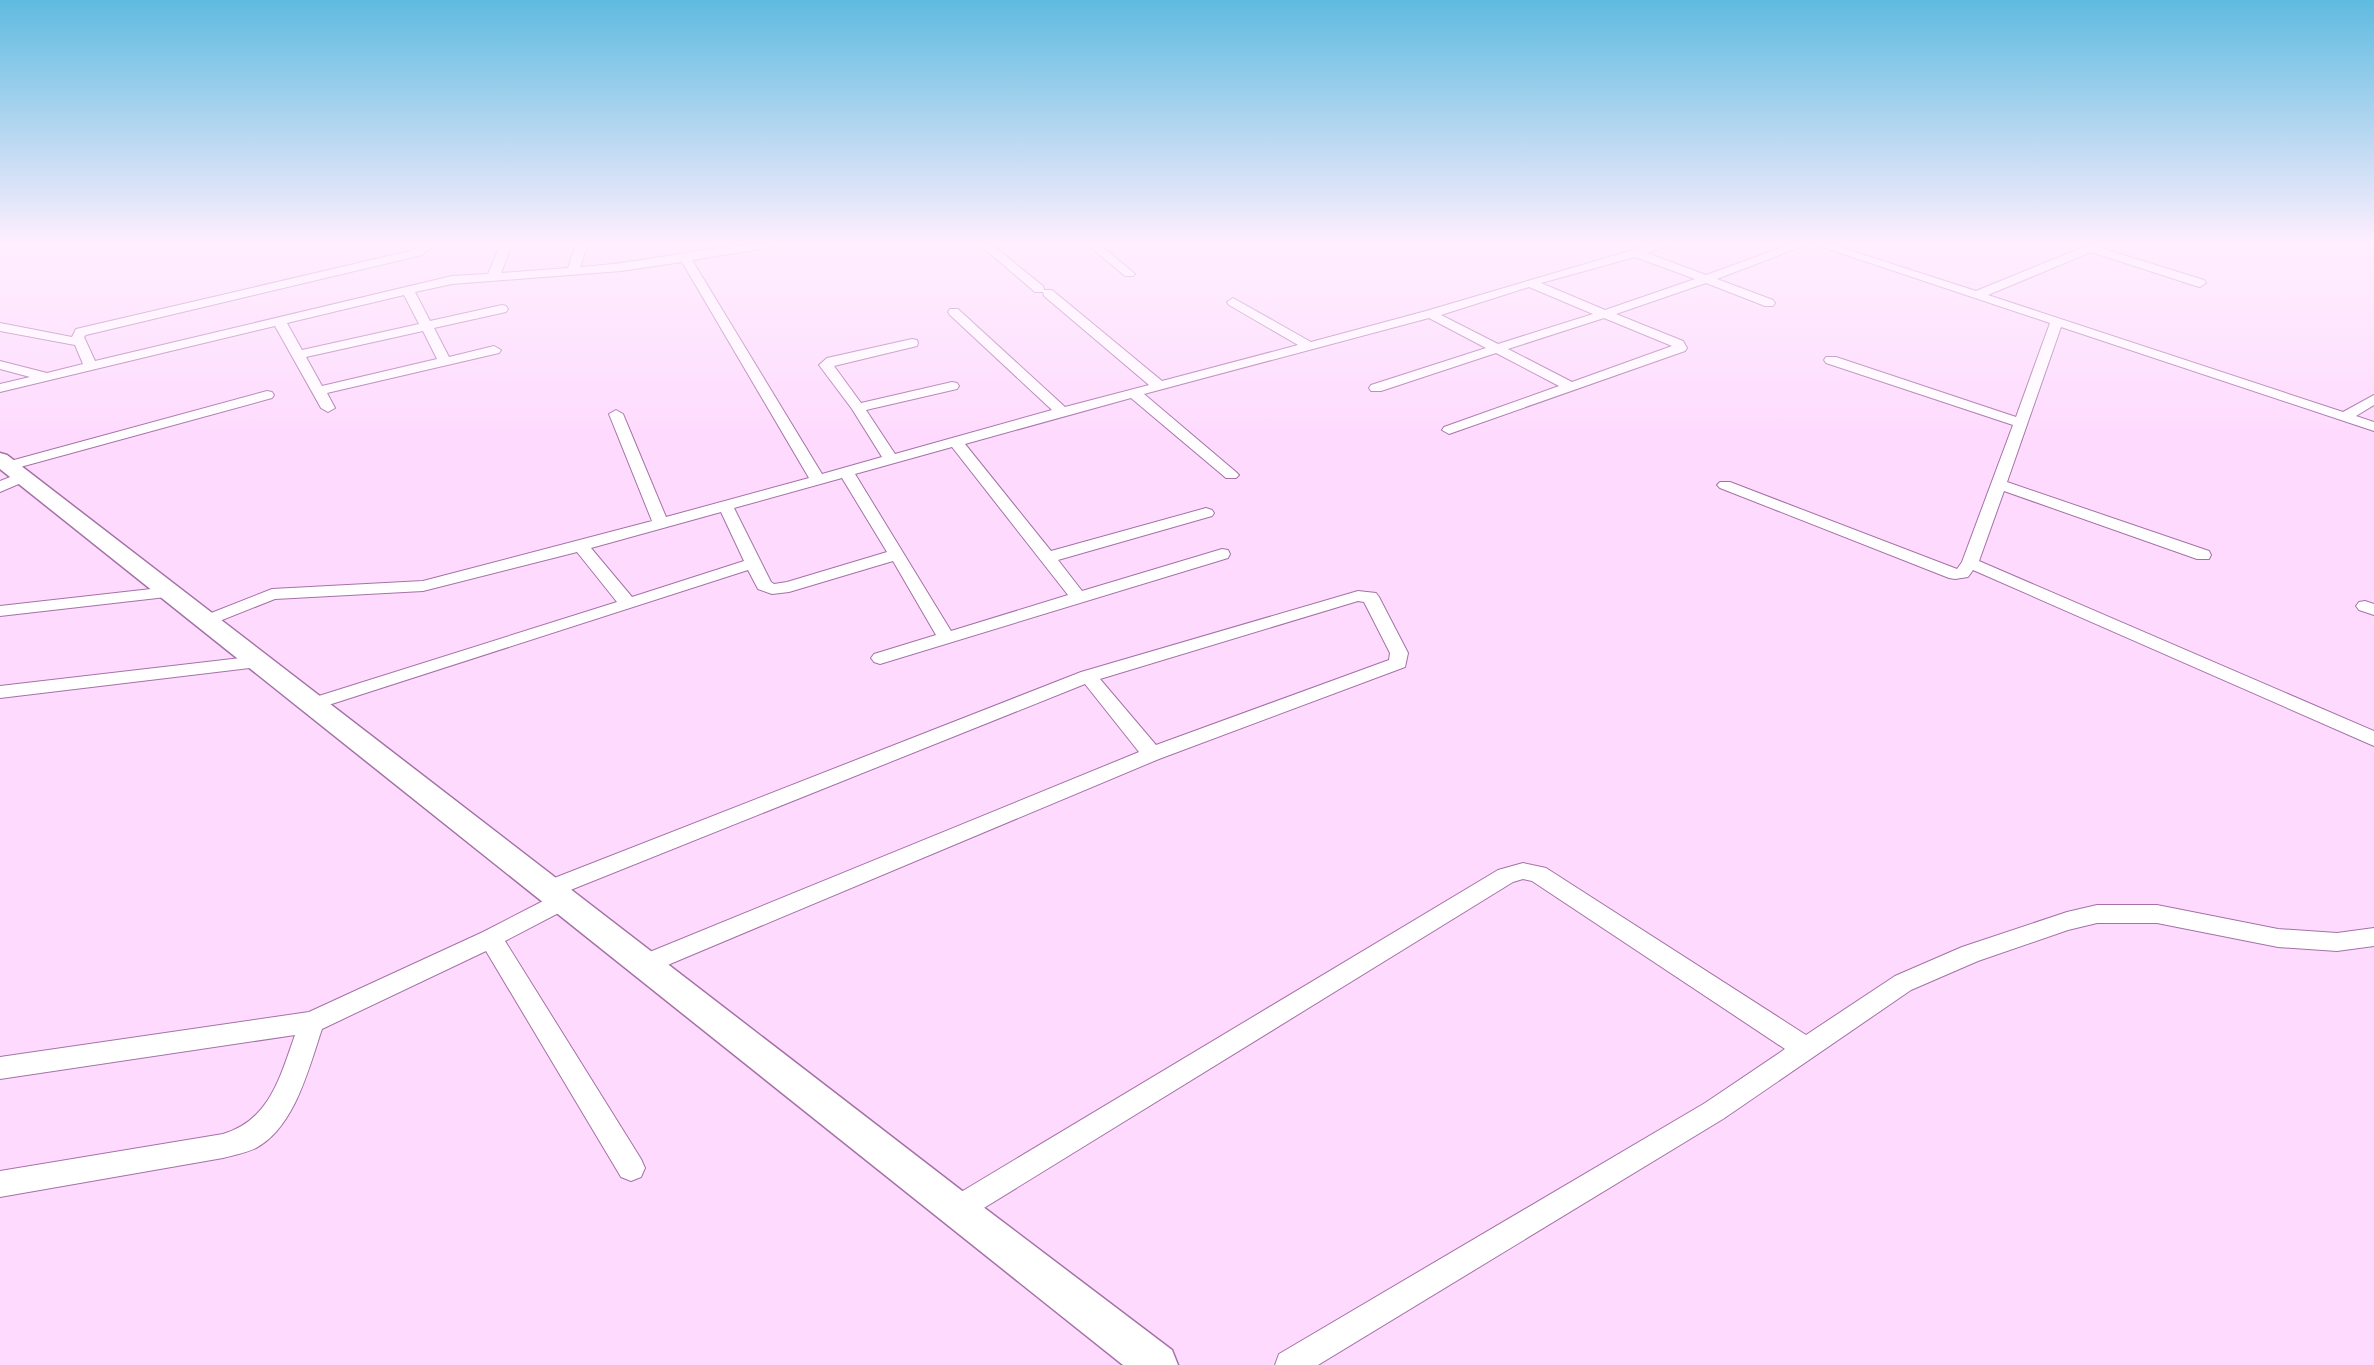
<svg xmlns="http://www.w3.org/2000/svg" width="2374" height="1365" font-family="'Source Sans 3',sans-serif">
  <rect width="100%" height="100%" fill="#fedbfe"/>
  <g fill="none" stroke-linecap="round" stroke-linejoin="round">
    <defs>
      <g id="minor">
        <path d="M415 244H427L430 248 422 255 86 335 84 337 95 361 452 276 488 274 501 244H512L501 273 568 268 576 244H588L580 267C646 263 712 244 778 244L773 247 692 260 822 474 882 457 852 409 819 365 827 358 912 339 917 340 918 343 917 346 834 366 861 403 952 382 957 383 959 386 957 389 866 410 895 454 1052 410 950 315 948 312 950 309H958L1065 407 1149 385 1044 296 1043 292H1035L979 244H991L1043 286 1044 290H1052L1162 381 1298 345 1229 305 1227 302 1233 298 1311 342 1426 311 1653 244H1672L1647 253 1706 275 1792 244H1808L1717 279 1773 300 1775 303 1773 306H1765L1706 283 1616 314 1683 341 1687 348 1685 351 1449 434 1442 430 1444 427 1559 386 1496 353 1381 391H1371L1369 388 1371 385 1486 348 1429 318 1144 394 1236 472 1239 475 1236 478H1226L1131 398 965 444 1051 551 1206 508 1212 510 1214 513 1212 516 1058 560 1082 591 1222 549 1228 550 1230 554 1228 558 880 664 874 662 871 658 874 654 936 635 893 561 789 592 772 594 758 589 748 570 313 710 306 708 303 704 306 700 617 602 577 552 423 591 275 599 207 626 201 625 198 621 201 617 272 589 423 581 652 521 609 414 616 410 623 414 666 517 809 478 682 262 621 271 452 284 415 292 430 321 502 305 506 306 508 309 506 312 434 328 449 357 494 346 501 350 499 353 327 393 335 408 328 412 321 408 275 326 0 392V384L30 377 0 369V361L47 373 83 364 75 345 0 331V323L72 337 76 329 414 250 417 248ZM1635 257 1695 279 1605 310 1541 283ZM1529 287 1593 314 1498 344 1441 315ZM404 295 419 324 302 350 287 323ZM1604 318 1672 346 1572 382 1508 349ZM423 331 437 359 322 386 306 357ZM952 447 1068 595 951 631 855 474ZM842 478 887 552 787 582 774 584 771 582 734 508ZM721 512 744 561 632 597 591 548Z"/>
        <path d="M1087 244H1099L1135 274 1133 276H1125Z"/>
        <path d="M1813 244H1830L1976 291 2091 244H2107L2101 248 2204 280 2206 283 2200 287 2196 286 2091 252 1988 295 2343 412 2374 395V405L2356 416 2374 422V431L2061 327 2007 482 2209 551 2211 555 2209 559H2197L2004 491 1979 561 2374 731V746L1973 570 1968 577 1955 579 1949 578 1720 488 1717 485 1720 482H1730L1957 569 1962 562 2013 425 1826 363 1824 360 1826 357H1836L2016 417 2050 323Z"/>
        <path d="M267 391 272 392 274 395 272 398 13 469 8 471 0 466 3 463Z"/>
        <path d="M23 472 31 477 28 480 0 492V481Z"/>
        <path d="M169 587 175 588 178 592 175 596 0 616V606Z"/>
        <path d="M1358 591 1376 593 1379 597 1408 653 1405 667 1159 759 651 972 643 975 635 972 631 965 635 958 1139 752 1085 684 563 893 570 895 573 901 570 907 505 941 641 1159 645 1168 641 1177 631 1181 621 1177 486 951 322 1029C309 1067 295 1127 256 1148 246 1153 234 1155 223 1158L0 1197V1171L223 1134C270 1120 280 1077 295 1035L0 1079V1057L309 1012 483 932 547 899 539 896 536 890 539 884 1081 672ZM1358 601 1364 602 1390 653 1389 660 1156 745 1100 679Z"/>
        <path d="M2365 601 2374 604V615L2359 610 2356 606 2359 602Z"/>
        <path d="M259 656 266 658 268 662 266 666 0 698V686Z"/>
        <path d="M1523 863 1546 868 1806 1035 1895 976 1962 947 2067 912 2097 905H2157L2278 929 2337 933 2374 928V946L2337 951 2278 947 2157 923H2097L2068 930 1978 961 1911 990 1723 1119 1318 1365H1275L1279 1354 1705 1103 1785 1049 1532 881 1523 879 1513 882 966 1219 956 1223 946 1219 942 1210 946 1201 1498 870Z"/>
      </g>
      <path id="secondary" d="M0 453 7 455 970 1197 1172 1350 1178 1365H1123L0 469Z"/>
    </defs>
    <use href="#minor" stroke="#a571a7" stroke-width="2"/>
    <use href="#secondary" stroke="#a571a7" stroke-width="3"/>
    <use href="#minor" fill="#fff" fill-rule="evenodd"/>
    <use href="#secondary" fill="#fff" fill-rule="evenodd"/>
  </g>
  <linearGradient id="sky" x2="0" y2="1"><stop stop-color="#5fbbe0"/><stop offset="0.56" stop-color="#ffefff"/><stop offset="1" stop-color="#ffefff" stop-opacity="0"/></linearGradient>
  <rect width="2374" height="435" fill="url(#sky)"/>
</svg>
